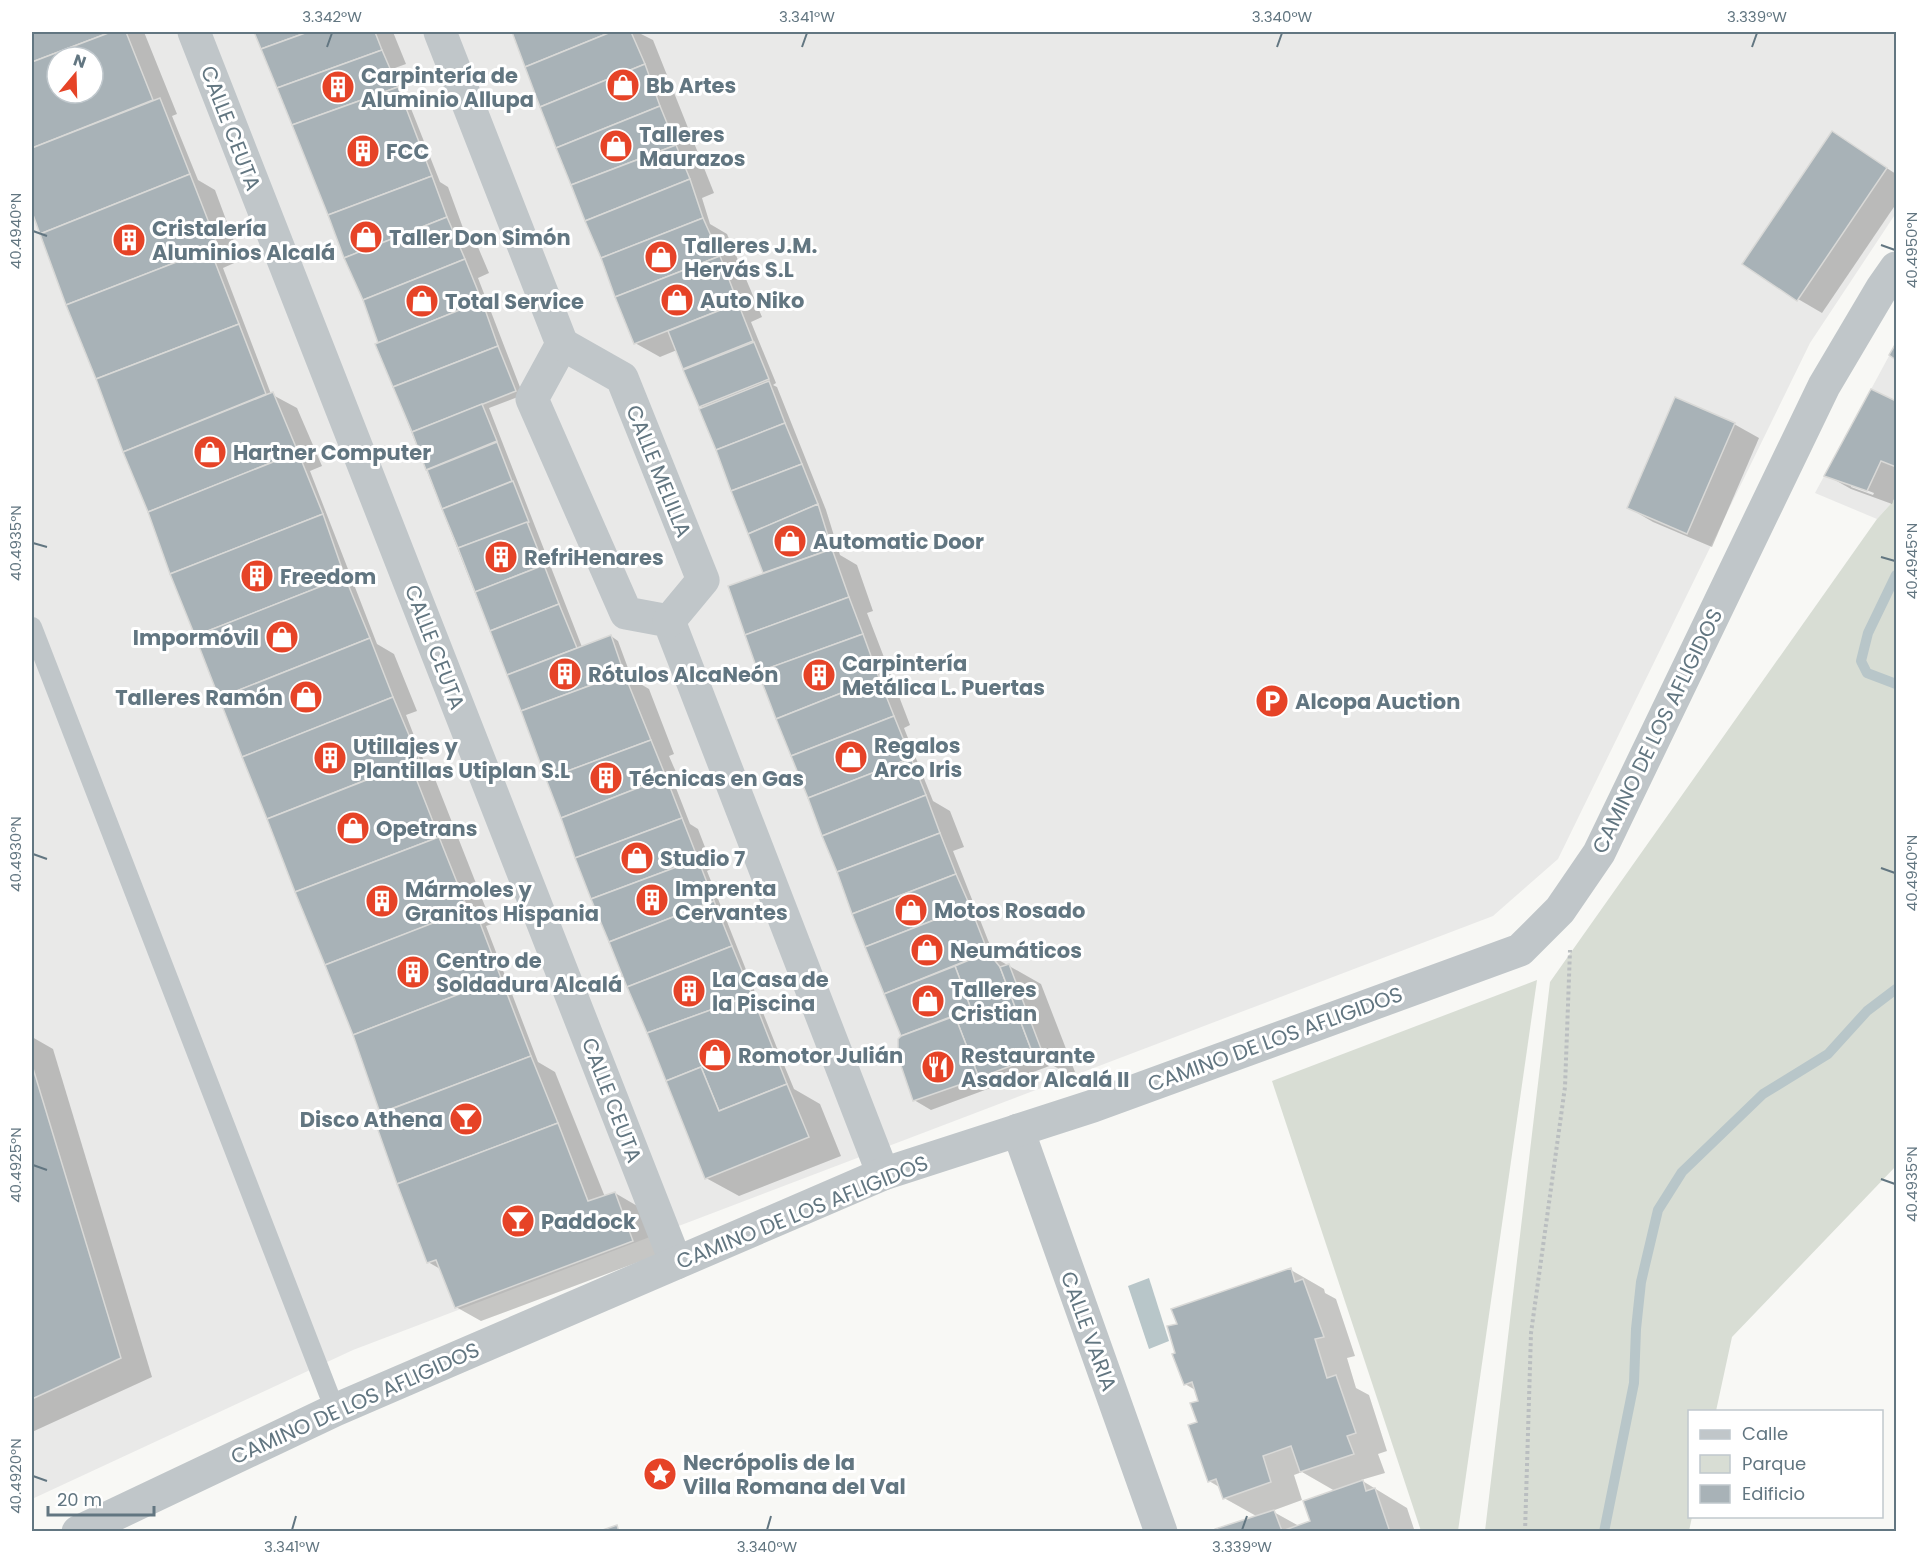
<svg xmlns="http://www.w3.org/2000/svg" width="1928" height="1563" font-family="Poppins,sans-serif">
  <rect width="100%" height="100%" fill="#f8f8f5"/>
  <g fill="#e9e9e8" fill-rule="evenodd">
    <path d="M32 32H1896V213L1810 343 1558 859 1493 916 353 1350 32 1499ZM57 57H93V93H57Z"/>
    <path d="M1896 343V498L1877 519 1815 493Z"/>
  </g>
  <g fill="#d8ddd4">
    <path d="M1896 498V1166L1732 1337 1716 1411 1690 1412V1516L1692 1517 1689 1531H1485L1550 982 1877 519Z"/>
    <path d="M1537 980 1458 1531H1421L1272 1081Z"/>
  </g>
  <path fill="#b8c6c9" d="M1149 1278 1169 1341 1149 1349 1128 1286Z"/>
  <g fill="#0003" fill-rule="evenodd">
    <path d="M32 32H144L177 114 172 116 198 180 215 190 241 260 223 268 271 394 297 408 322 466 310 471 377 644 394 654 417 711 406 715 425 764 416 768 435 779 492 924 486 926 538 1062 555 1072 605 1197 615 1193 639 1207 657 1255 481 1321 456 1307 442 1270 428 1262 382 1114 354 1035 171 573 150 512 32 208ZM57 57H93V93H57Z"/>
    <path d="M256 32H393L406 64 395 68 440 182 448 187 463 228 472 233 489 273 478 278 523 395 489 408 582 647 611 636 618 641 632 679 649 689 674 754 669 756 682 786 676 788 690 824 698 829 713 868 707 871 777 1048 794 1089 820 1104 841 1156 739 1196 706 1178 377 345 380 344 364 300Z"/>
    <path d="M513 32H637L653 40 714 193 702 198 710 224 727 234 762 317 751 322 776 383 773 385 777 387 826 510 840 555 857 565 873 611 867 613 910 725 904 728 933 801 950 811 964 847 953 851 995 958 1041 984 1075 1072 1068 1074 1052 1065 931 1110 914 1100 903 1036 885 993 767 574 765 572 704 408 700 406 677 350 660 357 635 343Z"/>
    <path d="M1832 133 1896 174V204L1822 313 1798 299Z"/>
    <path d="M1871 391 1896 402V494L1892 504 1851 489 1826 475ZM1851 484 1874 493 1873 495 1851 487Z"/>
    <path d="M1734 424 1759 438 1712 547 1653 522 1629 508Z"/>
    <path d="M32 1037 53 1049 152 1377 32 1432Z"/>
    <path d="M1291 1270 1324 1289 1325 1293 1336 1299 1355 1356 1347 1358 1356 1388 1369 1395 1387 1451 1378 1454 1385 1473 1361 1480 1407 1508 1415 1532H1217L1258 1517 1224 1498 1221 1488 1209 1481 1199 1423 1200 1402 1197 1391 1185 1384 1177 1354 1179 1325ZM1302 1472 1335 1491 1312 1521 1299 1526 1272 1511 1302 1500 1294 1475Z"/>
  </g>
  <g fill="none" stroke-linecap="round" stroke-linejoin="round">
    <g stroke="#b8c6c9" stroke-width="10">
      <path d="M1896 575 1868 633 1861 661 1867 673 1896 684"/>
      <path d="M1604 1532 1634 1383 1636 1329 1641 1282 1658 1210 1682 1172 1763 1094 1828 1054 1867 1011 1896 989"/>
    </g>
  </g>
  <g fill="#a8b2b7" stroke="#d9d9d7" stroke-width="1.5" fill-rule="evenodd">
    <path d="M32 32H111L32 62Z"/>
    <path d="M111 32H126L153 100 32 148V62ZM57 57H93V93H57Z"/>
    <path d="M254 32H308L261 49Z"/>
    <path d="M308 32H375L382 50 277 88 261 49Z"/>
    <path d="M512 32H611L525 67Z"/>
    <path d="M611 32H631L645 64 540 107 525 67Z"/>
    <path d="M382 50 398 87 292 125 277 88Z"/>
    <path d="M645 64 660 106 556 148 540 107Z"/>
    <path d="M398 87 432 176 328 215 292 125Z"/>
    <path d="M160 98 190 174 40 234 32 212V148Z"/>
    <path d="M660 106 676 145 571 185 556 148Z"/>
    <path d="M1832 131 1887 168 1797 301 1742 264Z"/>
    <path d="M676 145 690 179 585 221 571 185Z"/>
    <path d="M190 174 218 246 66 305 40 234Z"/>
    <path d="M432 176 447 217 344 258 328 215Z"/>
    <path d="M690 179 703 218 601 258 585 221Z"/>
    <path d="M447 217 465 259 363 300 344 258Z"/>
    <path d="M703 218 720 256 615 297 601 258Z"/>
    <path d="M210 249 239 324 96 379 66 305Z"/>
    <path d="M720 256 738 303 634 344 615 297Z"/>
    <path d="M465 259 482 301 378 343 363 300Z"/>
    <path d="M482 301 498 346 393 387 375 344Z"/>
    <path d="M738 303 753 341 683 369 668 331Z"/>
    <path d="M239 324 266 394 123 452 96 379Z"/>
    <path d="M754 342 769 379 699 407 683 370Z"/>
    <path d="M1896 343V360L1889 355Z"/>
    <path d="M498 346 516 391 412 432 393 387Z"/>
    <path d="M769 381 785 423 716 450 699 409Z"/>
    <path d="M1871 389 1896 401V467L1881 461 1867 491 1824 476Z"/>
    <path d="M273 392 298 452 148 512 123 452Z"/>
    <path d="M1675 397 1735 423 1687 534 1627 508Z"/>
    <path d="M482 404 497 441 426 470 412 432Z"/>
    <path d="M785 423 802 464 731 491 716 450Z"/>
    <path d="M497 442 512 481 442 509 427 470Z"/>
    <path d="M298 452 323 514 170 574 148 512Z"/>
    <path d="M802 464 818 504 748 534 731 491Z"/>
    <path d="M513 481 529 522 458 548 442 509Z"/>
    <path d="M818 504 832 549 763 573 748 534Z"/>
    <path d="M323 514 345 577 195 636 170 574Z"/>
    <path d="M527 522 544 565 475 592 458 548Z"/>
    <path d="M832 549 849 597 745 635 728 586Z"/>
    <path d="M544 565 559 604 490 631 475 592Z"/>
    <path d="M345 577 370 638 219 698 195 636Z"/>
    <path d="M849 597 863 634 758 672 745 635Z"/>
    <path d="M559 604 577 648 507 675 490 631Z"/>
    <path d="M863 634 879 678 776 719 758 672Z"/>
    <path d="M611 635 624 673 521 711 507 675Z"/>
    <path d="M370 638 393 697 242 757 219 698Z"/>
    <path d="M624 673 651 740 546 779 521 711Z"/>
    <path d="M879 678 894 716 791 756 776 719Z"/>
    <path d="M393 697 419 759 267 819 242 757Z"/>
    <path d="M894 716 911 758 808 798 791 756Z"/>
    <path d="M651 740 666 777 561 818 546 779Z"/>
    <path d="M911 758 926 795 822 836 808 798Z"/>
    <path d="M410 763 439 837 295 892 267 819Z"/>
    <path d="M666 777 682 818 575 858 561 818Z"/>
    <path d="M926 795 940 833 837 872 822 836Z"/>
    <path d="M682 818 698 859 591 899 575 858Z"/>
    <path d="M940 833 956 874 852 914 837 872Z"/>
    <path d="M439 837 468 910 325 965 295 892Z"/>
    <path d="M698 859 714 901 609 942 591 899Z"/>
    <path d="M956 874 970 906 865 947 852 914Z"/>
    <path d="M714 901 732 946 627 987 609 942Z"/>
    <path d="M970 906 988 952 884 994 865 947Z"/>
    <path d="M474 907 501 978 353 1035 325 965Z"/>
    <path d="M732 946 752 995 647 1033 627 987Z"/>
    <path d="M988 952 1000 967 1034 1057 979 1078 955 1016 971 1009 955 966Z"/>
    <path d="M1009 964 1043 1054 1034 1057 1000 967Z"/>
    <path d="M955 966 971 1009 901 1036 884 994Z"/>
    <path d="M501 978 531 1056 380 1113 353 1035Z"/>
    <path d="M752 995 787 1084 719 1111 701 1067 666 1081 647 1033Z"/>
    <path d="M955 1016 979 1078 913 1101 898 1057V1039L901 1036Z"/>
    <path d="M531 1056 558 1123 397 1184 373 1116Z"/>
    <path d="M32 1065 121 1358 32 1399Z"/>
    <path d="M701 1067 719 1111 787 1084 809 1137 705 1179 666 1081Z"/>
    <path d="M558 1123 588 1201 615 1192 633 1241 455 1308 436 1260 427 1263 397 1184Z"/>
    <path d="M1291 1268 1295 1282 1303 1279 1324 1337 1315 1339 1327 1378 1336 1375 1356 1433 1347 1436 1354 1454 1300 1472 1291 1446 1263 1456 1271 1482 1223 1499 1216 1479 1208 1482 1188 1425 1197 1422 1190 1403 1198 1401 1192 1382 1184 1385 1172 1354 1175 1353 1167 1326 1177 1324 1171 1309Z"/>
    <path d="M1363 1480 1366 1491 1375 1488 1390 1532H1215V1529L1274 1510 1282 1531 1310 1521 1303 1501Z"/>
    <path d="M617 1525 619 1532H597Z"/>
  </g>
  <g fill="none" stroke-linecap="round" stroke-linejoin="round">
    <path stroke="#babec0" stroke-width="4" stroke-dasharray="3 3" stroke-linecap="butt" d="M1525 1532 1531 1333 1565 1087 1570 950"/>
    <path stroke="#c0c6c9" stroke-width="20" d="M32 627 335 1410"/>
    <g stroke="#c0c6c9" stroke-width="33">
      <path d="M194 32 676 1263"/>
      <path d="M440 32 562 344 532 399 626 613 669 621 883 1174"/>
      <path d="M562 344 622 378 703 580 669 621"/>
      <path d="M1018 1130 1161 1532"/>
    </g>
    <path stroke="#c0c6c9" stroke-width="33" d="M78 1532 335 1410 883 1174 1093 1106 1520 950 1560 910 1599 853 1824 386 1882 288 1896 268"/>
  </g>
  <path fill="none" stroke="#627681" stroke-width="2" d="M327 47 332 33M802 47 807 33M1277 47 1282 33M1752 47 1757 33M33 231 47 236M1881 245 1895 250M33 543 47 547M1881 557 1895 561M33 854 47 859M1881 868 1895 873M33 1165 47 1170M1881 1179 1895 1184M33 1476 47 1481M292 1530 296 1516M767 1530 771 1516M1242 1530 1247 1516"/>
  <defs>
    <symbol id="shop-disc" viewBox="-11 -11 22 22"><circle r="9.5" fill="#e64327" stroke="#fff"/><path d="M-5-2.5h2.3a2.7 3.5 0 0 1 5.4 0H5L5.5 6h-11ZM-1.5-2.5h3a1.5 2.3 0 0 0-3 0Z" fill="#fff"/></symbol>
    <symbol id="building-disc" viewBox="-11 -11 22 22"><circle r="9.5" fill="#e64327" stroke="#fff"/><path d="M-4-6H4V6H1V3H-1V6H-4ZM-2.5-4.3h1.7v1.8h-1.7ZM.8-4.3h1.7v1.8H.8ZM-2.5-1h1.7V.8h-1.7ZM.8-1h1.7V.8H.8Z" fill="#fff"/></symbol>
    <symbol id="parking-disc" viewBox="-11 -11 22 22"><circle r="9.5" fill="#e64327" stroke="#fff"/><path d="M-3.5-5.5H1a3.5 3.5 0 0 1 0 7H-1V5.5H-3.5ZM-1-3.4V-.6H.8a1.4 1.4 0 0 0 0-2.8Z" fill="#fff"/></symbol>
    <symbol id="restaurant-disc" viewBox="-11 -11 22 22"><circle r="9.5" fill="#e64327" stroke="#fff"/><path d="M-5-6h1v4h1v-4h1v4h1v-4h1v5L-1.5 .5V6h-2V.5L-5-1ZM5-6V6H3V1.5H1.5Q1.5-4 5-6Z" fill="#fff"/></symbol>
    <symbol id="bar-disc" viewBox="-11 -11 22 22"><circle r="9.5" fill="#e64327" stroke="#fff"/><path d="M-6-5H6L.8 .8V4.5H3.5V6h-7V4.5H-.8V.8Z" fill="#fff"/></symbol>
    <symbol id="sight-disc" viewBox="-11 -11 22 22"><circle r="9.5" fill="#e64327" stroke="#fff"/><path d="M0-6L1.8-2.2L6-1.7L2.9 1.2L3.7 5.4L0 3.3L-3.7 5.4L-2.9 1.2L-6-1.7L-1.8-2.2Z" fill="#fff"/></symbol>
  </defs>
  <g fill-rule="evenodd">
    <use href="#shop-disc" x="604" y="66" width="38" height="38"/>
    <use href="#building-disc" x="319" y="68" width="38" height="38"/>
    <use href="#shop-disc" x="597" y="127" width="38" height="38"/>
    <use href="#building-disc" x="344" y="132" width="38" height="38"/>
    <use href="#shop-disc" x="347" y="218" width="38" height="38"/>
    <use href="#building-disc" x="110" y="221" width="38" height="38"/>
    <use href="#shop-disc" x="642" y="238" width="38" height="38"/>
    <use href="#shop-disc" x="658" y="281" width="38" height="38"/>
    <use href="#shop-disc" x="403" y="282" width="38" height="38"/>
    <use href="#shop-disc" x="191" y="433" width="38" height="38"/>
    <use href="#shop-disc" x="771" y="522" width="38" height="38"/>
    <use href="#building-disc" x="482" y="538" width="38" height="38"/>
    <use href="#building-disc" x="238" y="557" width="38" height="38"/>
    <use href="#shop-disc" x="263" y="618" width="38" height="38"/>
    <use href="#building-disc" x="546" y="655" width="38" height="38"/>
    <use href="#building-disc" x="800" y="656" width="38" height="38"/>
    <use href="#shop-disc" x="287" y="678" width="38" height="38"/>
    <use href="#parking-disc" x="1253" y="682" width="38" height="38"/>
    <use href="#shop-disc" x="832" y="738" width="38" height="38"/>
    <use href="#building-disc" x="311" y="739" width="38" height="38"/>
    <use href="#building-disc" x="587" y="759" width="38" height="38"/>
    <use href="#shop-disc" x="334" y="809" width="38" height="38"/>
    <use href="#shop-disc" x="618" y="839" width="38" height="38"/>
    <use href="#building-disc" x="633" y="881" width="38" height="38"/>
    <use href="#building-disc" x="363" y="882" width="38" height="38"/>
    <use href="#shop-disc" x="892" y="891" width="38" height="38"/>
    <use href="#shop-disc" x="908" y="931" width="38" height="38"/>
    <use href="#building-disc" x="394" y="953" width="38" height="38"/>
    <use href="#building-disc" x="670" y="972" width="38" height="38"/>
    <use href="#shop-disc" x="909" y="982" width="38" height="38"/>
    <use href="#shop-disc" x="696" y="1036" width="38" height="38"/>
    <use href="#restaurant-disc" x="919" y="1048" width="38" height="38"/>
    <use href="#bar-disc" x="447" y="1100" width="38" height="38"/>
    <use href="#bar-disc" x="499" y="1202" width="38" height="38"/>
    <use href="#sight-disc" x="641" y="1455" width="38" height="38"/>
  </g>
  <g text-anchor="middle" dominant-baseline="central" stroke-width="6" stroke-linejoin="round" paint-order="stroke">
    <g font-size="21" font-weight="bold" fill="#627681" stroke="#fff" text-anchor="start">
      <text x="361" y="75">Carpintería de<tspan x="361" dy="24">Aluminio Allupa</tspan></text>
      <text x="646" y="85">Bb Artes</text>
      <text x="639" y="134">Talleres<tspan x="639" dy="24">Maurazos</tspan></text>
      <text x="386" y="151">FCC</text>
      <text x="152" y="228">Cristalería<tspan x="152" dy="24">Aluminios Alcalá</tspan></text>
      <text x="389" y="237">Taller Don Simón</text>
      <text x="684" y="245">Talleres J.M.<tspan x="684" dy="24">Hervás S.L</tspan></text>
      <text x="700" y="300">Auto Niko</text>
      <text x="445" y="301">Total Service</text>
      <text x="233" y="452">Hartner Computer</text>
      <text x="813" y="541">Automatic Door</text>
      <text x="524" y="557">RefriHenares</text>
      <text x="280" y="576">Freedom</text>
      <text x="259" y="637" text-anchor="end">Impormóvil</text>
      <text x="842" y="663">Carpintería<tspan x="842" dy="24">Metálica L. Puertas</tspan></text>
      <text x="588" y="674">Rótulos AlcaNeón</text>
      <text x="283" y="697" text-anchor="end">Talleres Ramón</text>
      <text x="1295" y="701">Alcopa Auction</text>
      <text x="874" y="745">Regalos<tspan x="874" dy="24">Arco Iris</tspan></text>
      <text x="353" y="746">Utillajes y<tspan x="353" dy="24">Plantillas Utiplan S.L</tspan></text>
      <text x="629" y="778">Técnicas en Gas</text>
      <text x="376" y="828">Opetrans</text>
      <text x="660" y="858">Studio 7</text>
      <text x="675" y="888">Imprenta<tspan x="675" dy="24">Cervantes</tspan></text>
      <text x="405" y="889">Mármoles y<tspan x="405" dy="24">Granitos Hispania</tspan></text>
      <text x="934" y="910">Motos Rosado</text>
      <text x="950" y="950">Neumáticos</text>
      <text x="436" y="960">Centro de<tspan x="436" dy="24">Soldadura Alcalá</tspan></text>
      <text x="712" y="979">La Casa de<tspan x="712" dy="24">la Piscina</tspan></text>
      <text x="951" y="989">Talleres<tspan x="951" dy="24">Cristian</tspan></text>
      <text x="738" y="1055">Romotor Julián</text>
      <text x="961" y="1055">Restaurante<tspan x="961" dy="24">Asador Alcalá II</tspan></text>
      <text x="443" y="1119" text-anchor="end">Disco Athena</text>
      <text x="541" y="1221">Paddock</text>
      <text x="683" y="1462">Necrópolis de la<tspan x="683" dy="24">Villa Romana del Val</tspan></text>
    </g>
    <g font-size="21" fill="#627681" stroke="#fff">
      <text transform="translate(231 128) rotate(69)">CALLE CEUTA</text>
      <text transform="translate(659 471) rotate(68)">CALLE MELILLA</text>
      <text transform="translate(435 647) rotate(69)">CALLE CEUTA</text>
      <text transform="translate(1657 731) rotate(-64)">CAMINO DE LOS AFLIGIDOS</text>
      <text transform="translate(1275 1039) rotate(-20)">CAMINO DE LOS AFLIGIDOS</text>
      <text transform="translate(612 1100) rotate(69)">CALLE CEUTA</text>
      <text transform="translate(802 1212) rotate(-22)">CAMINO DE LOS AFLIGIDOS</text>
      <text transform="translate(1089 1331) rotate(70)">CALLE VARIA</text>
      <text transform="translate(355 1403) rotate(-24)">CAMINO DE LOS AFLIGIDOS</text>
    </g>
  </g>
  <rect width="1928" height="1563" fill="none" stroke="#ffffff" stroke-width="66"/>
  <rect x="1688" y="1410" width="195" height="108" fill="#ffffff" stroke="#c0c8cd" stroke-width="1.5"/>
  <rect x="1700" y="1430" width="30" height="9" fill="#c0c6c9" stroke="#c0c8cd" stroke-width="1.5"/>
  <text x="1742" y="1440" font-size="18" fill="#627681">Calle</text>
  <rect x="1700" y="1455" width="30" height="18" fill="#d8ddd4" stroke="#c0c8cd" stroke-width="1.5"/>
  <text x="1742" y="1470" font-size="18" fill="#627681">Parque</text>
  <rect x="1700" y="1485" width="30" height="18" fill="#a8b2b7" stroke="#c0c8cd" stroke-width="1.5"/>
  <text x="1742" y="1500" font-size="18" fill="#627681">Edificio</text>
  <g transform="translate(75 75) rotate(19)"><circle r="28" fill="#ffffff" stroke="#c0c8cd" stroke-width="1.5"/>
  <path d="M0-4.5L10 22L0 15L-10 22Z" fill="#e64327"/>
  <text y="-9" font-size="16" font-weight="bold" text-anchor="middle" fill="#627681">N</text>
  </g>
  <path d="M48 1506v9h106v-9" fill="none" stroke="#627681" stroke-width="3"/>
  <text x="57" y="1506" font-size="18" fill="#627681" stroke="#ffffff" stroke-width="4.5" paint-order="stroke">20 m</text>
  <rect x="33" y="33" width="1862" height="1497" fill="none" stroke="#627681" stroke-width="2"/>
  <g font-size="15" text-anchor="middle" fill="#627681">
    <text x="332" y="22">3.342°W</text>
    <text x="807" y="22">3.341°W</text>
    <text x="1282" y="22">3.340°W</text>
    <text x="1757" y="22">3.339°W</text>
    <text transform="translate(16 231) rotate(-90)" y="5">40.4940°N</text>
    <text transform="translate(1912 250) rotate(-90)" y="5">40.4950°N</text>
    <text transform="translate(16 543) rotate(-90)" y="5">40.4935°N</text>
    <text transform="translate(1912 561) rotate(-90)" y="5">40.4945°N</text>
    <text transform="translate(16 854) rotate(-90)" y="5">40.4930°N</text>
    <text transform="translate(1912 873) rotate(-90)" y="5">40.4940°N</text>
    <text transform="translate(16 1165) rotate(-90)" y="5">40.4925°N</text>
    <text transform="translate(1912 1184) rotate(-90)" y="5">40.4935°N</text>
    <text transform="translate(16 1476) rotate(-90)" y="5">40.4920°N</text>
    <text x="292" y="1552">3.341°W</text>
    <text x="767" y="1552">3.340°W</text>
    <text x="1242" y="1552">3.339°W</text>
  </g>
</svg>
